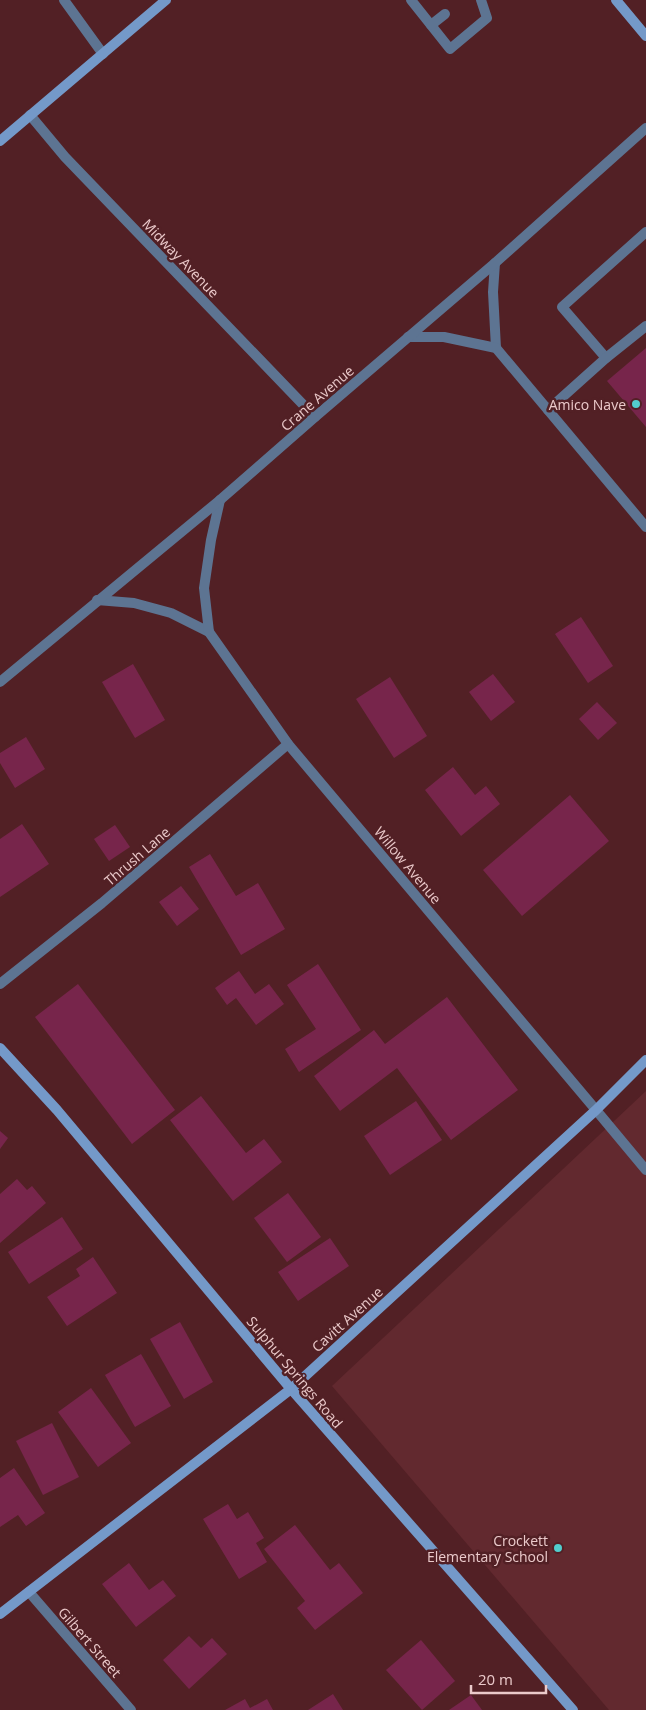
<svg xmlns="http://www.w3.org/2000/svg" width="646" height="1710" font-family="'Open Sans',sans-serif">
  <rect width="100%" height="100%" fill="#522025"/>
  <path fill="#62292f" d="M646 1091V1710H609L332 1386Z"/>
  <g fill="#77254b">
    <path d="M646 348V427L607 381Z"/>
    <path d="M581 617 613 666 588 683 555 634Z"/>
    <path d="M133 664 165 720 135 738 102 682Z"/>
    <path d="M493 674 515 702 491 721 469 692Z"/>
    <path d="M390 677 427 736 394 758 356 699Z"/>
    <path d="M597 702 617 723 598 740 579 719Z"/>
    <path d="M26 737 45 769 15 788 0 763V753Z"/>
    <path d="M453 767 475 795 486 786 500 804 461 836 425 790Z"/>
    <path d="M570 795 609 841 522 916 483 870Z"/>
    <path d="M22 824 49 864 0 897V839Z"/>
    <path d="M115 825 130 847 109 861 94 839Z"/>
    <path d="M210 854 236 896 258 883 285 929 241 955 189 867Z"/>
    <path d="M181 886 199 909 177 926 159 902Z"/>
    <path d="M318 964 361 1030 299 1072 285 1049 316 1029 287 985Z"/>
    <path d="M239 971 255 994 269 984 284 1004 256 1025 236 998 227 1005 215 988Z"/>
    <path d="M78 984 175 1110 132 1144 35 1017Z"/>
    <path d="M447 997 518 1090 451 1140 397 1068 340 1111 314 1076 374 1030 385 1044Z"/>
    <path d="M201 1096 246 1153 264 1139 282 1162 233 1201 170 1120Z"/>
    <path d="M416 1101 442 1140 390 1175 364 1136Z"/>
    <path d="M0 1131 8 1138 0 1149Z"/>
    <path d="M17 1179 27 1190 32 1186 46 1203 0 1243V1194Z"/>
    <path d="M288 1193 321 1237 287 1262 254 1218Z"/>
    <path d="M62 1217 83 1249 29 1284 8 1252Z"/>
    <path d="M330 1238 349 1266 298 1301 278 1272Z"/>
    <path d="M93 1257 117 1293 67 1326 47 1297 80 1276 76 1269Z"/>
    <path d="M180 1322 213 1382 184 1399 150 1339Z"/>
    <path d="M141 1354 171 1406 135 1427 105 1375Z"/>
    <path d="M91 1388 131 1443 98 1467 58 1412Z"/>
    <path d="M52 1423 79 1477 43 1495 16 1441Z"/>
    <path d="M14 1468 45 1513 26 1526 18 1515 0 1527V1478Z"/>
    <path d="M228 1504 237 1519 248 1512 264 1538 256 1543 267 1562 239 1579 203 1519Z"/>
    <path d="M295 1525 330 1570 339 1563 363 1593 315 1630 297 1608 305 1601 264 1549Z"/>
    <path d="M129 1563 149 1590 163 1580 176 1596 136 1627 102 1584Z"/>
    <path d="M189 1636 201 1648 212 1638 227 1654 189 1689 163 1660Z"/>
    <path d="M421 1640 455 1681 422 1710 386 1670Z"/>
    <path d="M333 1694 343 1710H308Z"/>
    <path d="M471 1695 482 1710H449Z"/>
    <path d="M245 1699 250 1708 267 1699 273 1710H225Z"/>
  </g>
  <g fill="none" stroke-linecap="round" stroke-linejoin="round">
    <g stroke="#5d7492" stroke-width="10">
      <path d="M411 0 450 49 487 18 481 0"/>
      <path d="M431 25 445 14"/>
      <path d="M606 358 562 307 646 232"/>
      <path d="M548 410 606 358 646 326"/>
      <path d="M596 1110 646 1170"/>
    </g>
    <g stroke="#5d7492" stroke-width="10">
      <path d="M64 0 103 54"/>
      <path d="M30 115 65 157 315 417"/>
      <path d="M495 263 493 292 496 348"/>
      <path d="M408 337H444L496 348 646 527"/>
      <path d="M97 600 134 603 171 613 209 632 288 744 596 1110"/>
      <path d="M209 632 204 588 211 540 220 500"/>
      <path d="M0 682 220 500 315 417 495 263 646 128"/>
      <path d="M0 984 102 903 288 744"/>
      <path d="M29 1592 131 1710"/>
    </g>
    <g stroke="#7499c9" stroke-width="10">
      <path d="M616 0 646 36"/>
      <path d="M0 141 166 0"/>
      <path d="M0 1048 57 1110 291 1389 573 1710"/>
      <path d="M0 1614 291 1389 596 1110 646 1060"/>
    </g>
  </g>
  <g fill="#52cdcd" stroke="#522025" stroke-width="2">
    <circle cx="636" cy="404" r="5"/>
    <circle cx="558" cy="1548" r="5"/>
  </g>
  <g text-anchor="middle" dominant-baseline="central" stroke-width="5" stroke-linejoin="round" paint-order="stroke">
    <g font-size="14" fill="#ebcacb" stroke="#522025">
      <text transform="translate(181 258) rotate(46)">Midway Avenue</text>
      <text transform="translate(317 398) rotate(-41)">Crane Avenue</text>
      <text transform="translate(137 856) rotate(-41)">Thrush Lane</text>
      <text transform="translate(408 865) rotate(50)">Willow Avenue</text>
      <text transform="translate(347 1319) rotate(-42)">Cavitt Avenue</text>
      <text transform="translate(295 1372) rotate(50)">Sulphur Springs Road</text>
      <text transform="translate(90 1642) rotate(49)">Gilbert Street</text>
    </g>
    <g font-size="14" fill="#ebcacb" stroke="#522025" text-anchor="end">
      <text x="626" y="404">Amico Nave</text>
      <text x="548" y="1540">Crockett<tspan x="548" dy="16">Elementary School</tspan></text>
    </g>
  </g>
  <path d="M471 1685v8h75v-8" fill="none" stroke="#ebcacb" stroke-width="2.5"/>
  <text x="478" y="1685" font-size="15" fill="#ebcacb" stroke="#522025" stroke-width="4" paint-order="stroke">20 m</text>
</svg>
